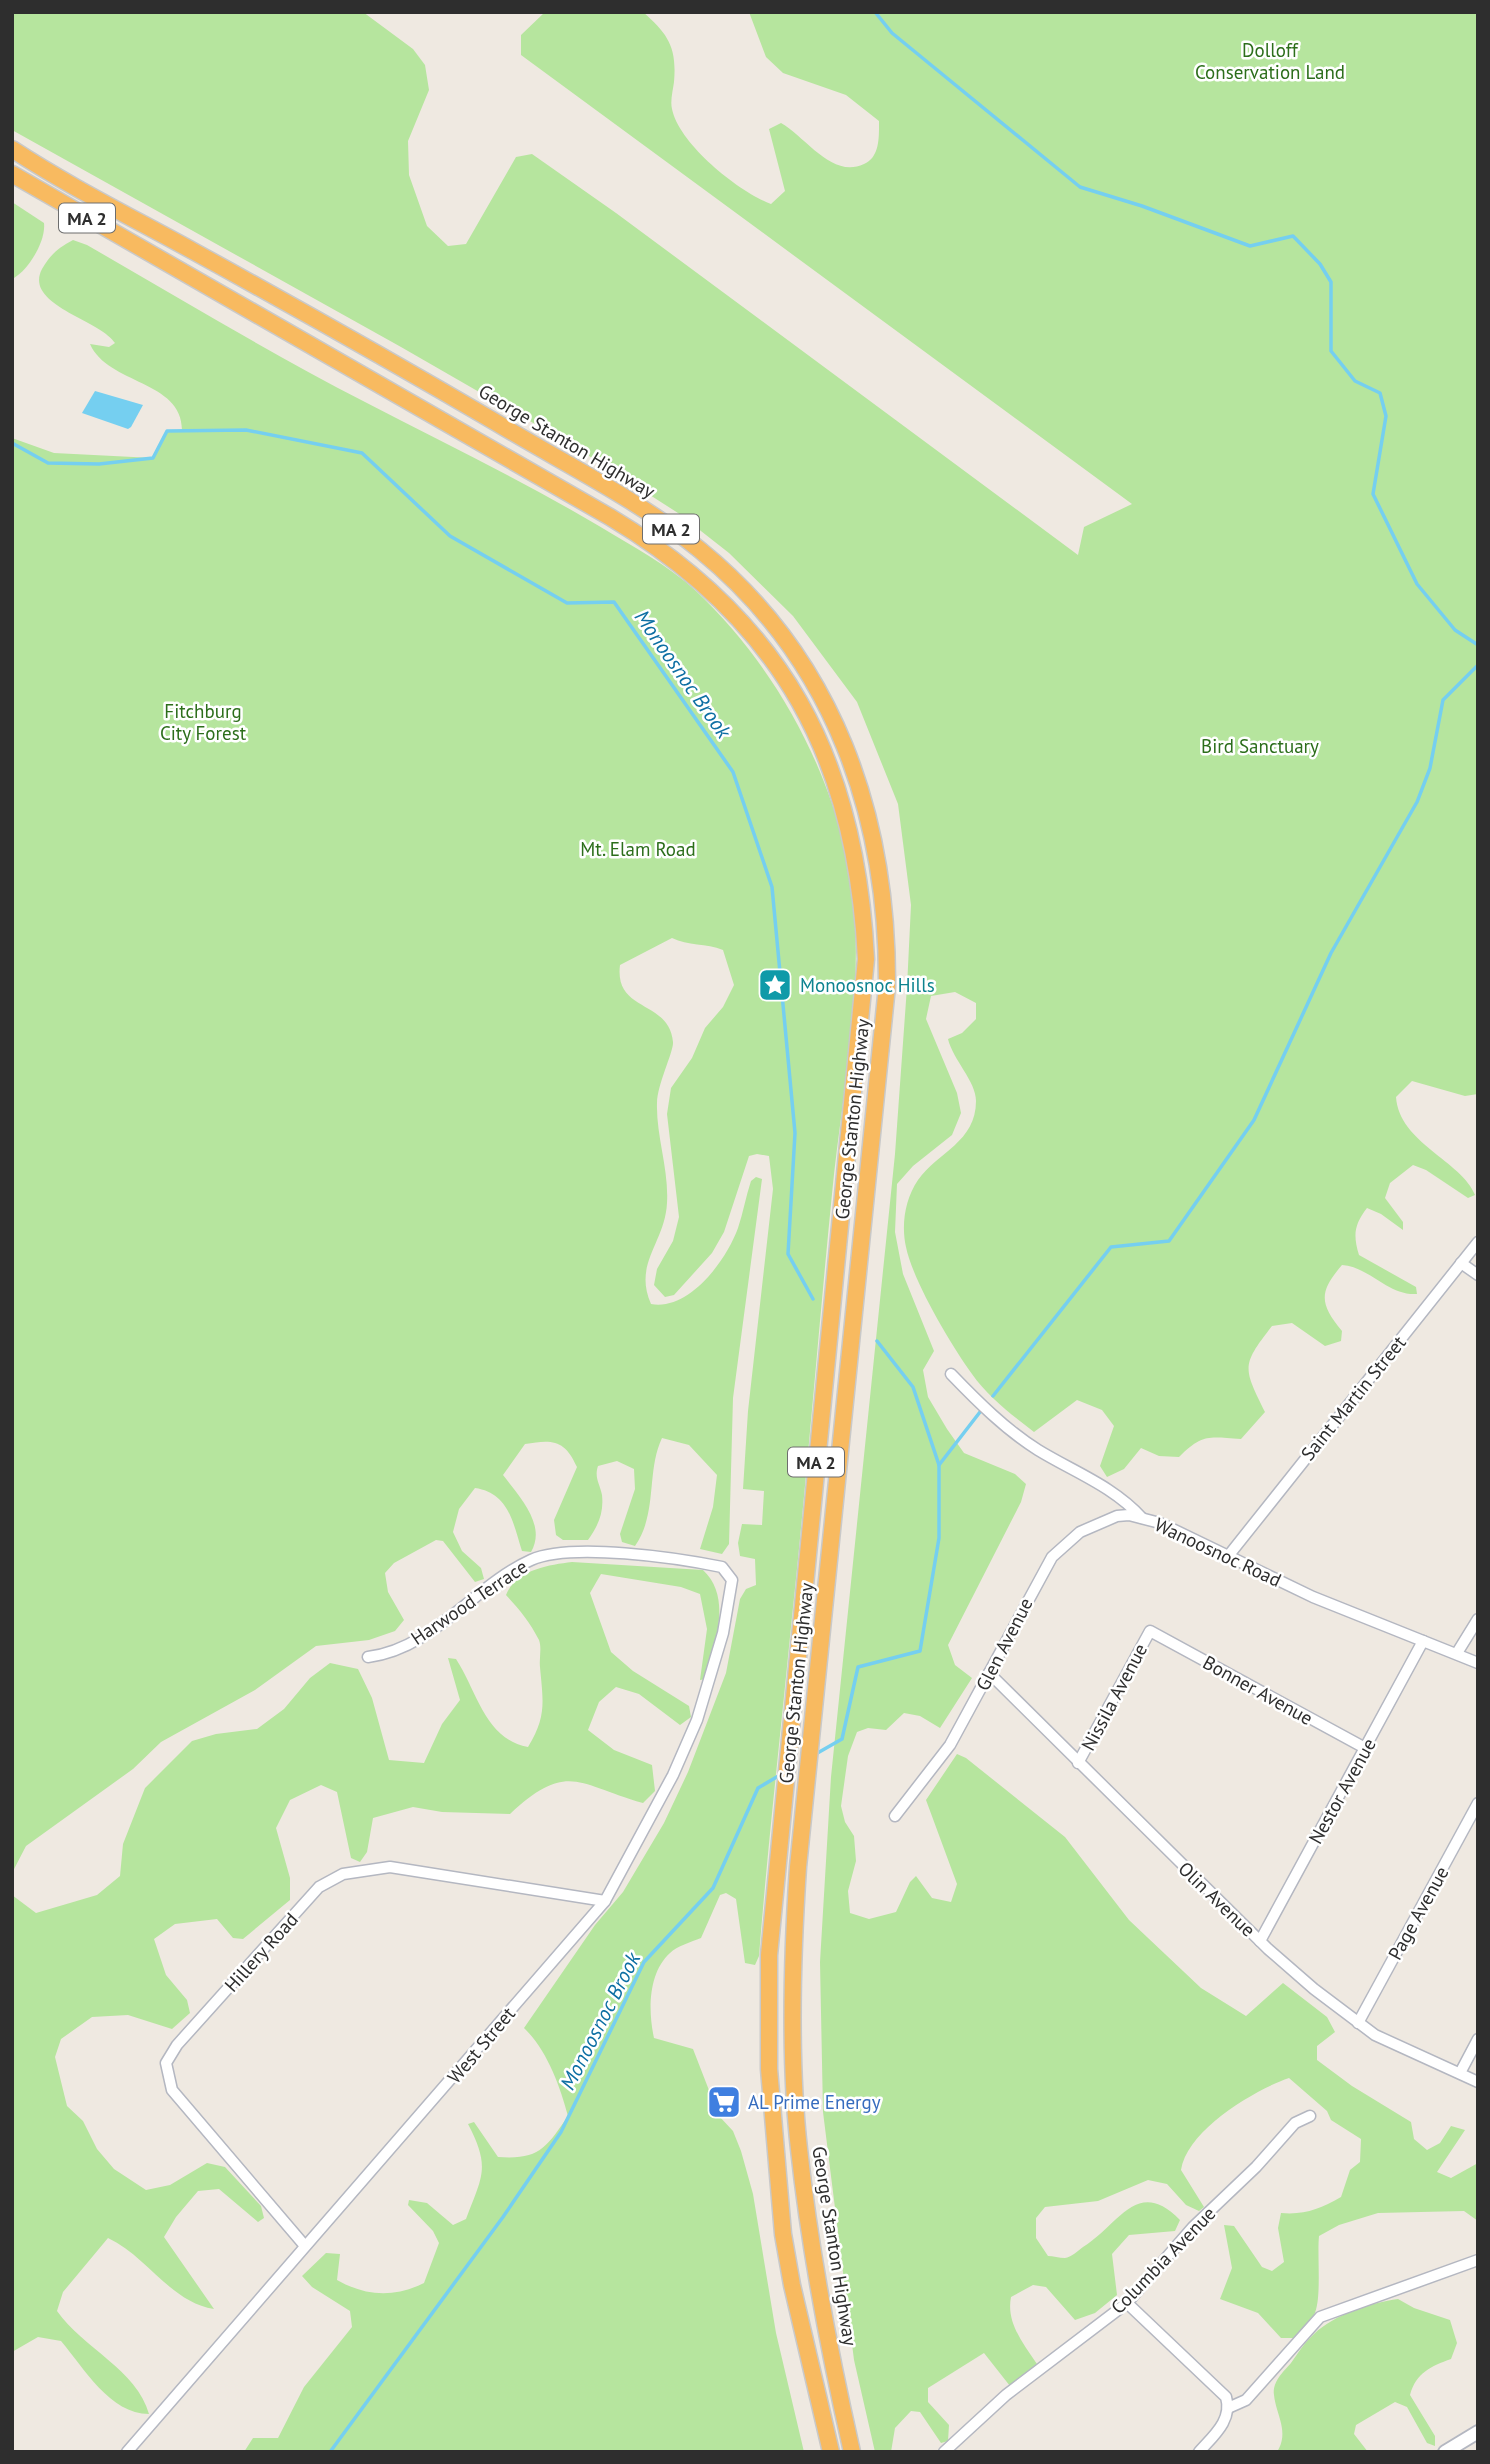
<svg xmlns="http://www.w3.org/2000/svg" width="1490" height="2464" font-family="'PT Sans',sans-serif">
  <rect width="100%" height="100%" fill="#efe9e1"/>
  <g fill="#b6e59e">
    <path d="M12 12H363L413 49 425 65 429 90 408 141 409 175 427 226 448 246 466 244 516 157 532 154 616 213 1078 555 1084 527 1132 504 521 55V35L545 12H643C668 34 677 47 674 82 673 90 670 101 672 109 679 144 739 192 771 204L785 191 769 129 781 123C807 138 832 179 864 164 880 157 879 137 879 121L846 95 783 73 766 57 749 12H1478V1094L1465 1096 1412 1081 1396 1097C1399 1143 1462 1161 1475 1195L1468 1198 1426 1170 1413 1165 1390 1183 1385 1198 1403 1222V1230L1381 1214 1367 1208C1354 1225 1353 1235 1359 1255L1416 1287 1417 1294C1388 1296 1370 1267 1342 1265 1319 1292 1319 1303 1342 1331L1341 1341 1325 1346 1292 1323 1272 1326C1241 1366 1243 1367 1265 1412L1241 1439C1209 1437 1203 1433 1179 1457L1159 1456 1141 1448 1124 1469 1107 1477 1100 1466 1114 1426 1102 1410 1077 1400 1034 1432C1012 1415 988 1397 972 1374 951 1345 913 1281 906 1247 901 1225 905 1199 918 1180 938 1152 976 1142 976 1101 976 1081 953 1060 948 1039L962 1033 976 1019V1003L955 992 931 996 926 1019 957 1093 961 1113 952 1135 913 1166 897 1184 895 1232 903 1274 934 1351 923 1370 928 1397 947 1429 964 1453 1015 1474 1026 1484 1021 1502 948 1645 955 1665 972 1678 940 1728 920 1716 904 1713 886 1730 868 1728 857 1732 848 1756 841 1806 845 1822 854 1836 856 1861 848 1891 850 1913 869 1919 896 1912 910 1882 916 1876 932 1898 951 1902 957 1884 926 1800 957 1754 966 1758 1065 1837 1129 1920 1201 1988 1246 2016 1283 1983 1327 2017 1335 2032 1317 2046V2060L1352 2086 1411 2122 1414 2139 1427 2150 1440 2143 1451 2126 1465 2130 1437 2172 1451 2178 1478 2163V2221L1464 2211 1378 2213 1339 2225 1319 2236C1317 2256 1322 2300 1314 2315 1310 2323 1302 2331 1296 2338H1281L1258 2313 1220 2299 1232 2268 1224 2225 1234 2226 1262 2267 1272 2271 1284 2262 1278 2228 1281 2213C1305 2215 1320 2209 1341 2197L1350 2170 1360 2162 1361 2139 1331 2120 1327 2111 1289 2078C1254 2090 1187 2130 1181 2170L1204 2207 1199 2211 1186 2205 1167 2184 1148 2180 1098 2201 1045 2207 1036 2218V2238L1048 2256C1053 2256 1059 2258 1065 2258 1071 2257 1078 2251 1083 2247 1119 2225 1137 2176 1180 2220L1175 2231 1129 2235 1112 2254 1117 2295 1095 2313 1075 2320 1046 2287 1033 2285 1011 2297C1006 2323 1023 2343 1037 2364L1010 2386 984 2353 928 2388V2402L949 2425 948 2441 941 2443 920 2412 911 2411 895 2428 891 2452H875L854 2360 823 2112 820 1962 831 1777 895 1154 907 987 911 905 898 804 857 702 793 616 729 553 678 513 575 447 401 347 12 130Z"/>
    <path d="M12 202 44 223C46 241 29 269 14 278Z"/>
    <path d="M73 240 87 245C179 298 270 353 365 402 444 443 523 481 599 526 632 546 668 565 696 591 767 658 821 750 844 845 872 960 843 1079 832 1194 818 1335 807 1476 792 1617 781 1730 768 1842 759 1956L755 1965 745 1963 736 1899 726 1893 720 1895 701 1938C691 1942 677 1946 670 1953 648 1973 648 2011 654 2038L693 2049 719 2116 733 2131 741 2151 753 2194 776 2333 804 2452H244L253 2438H278L304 2387 352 2327 350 2311 312 2287 302 2276 326 2253 340 2254 337 2280C365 2296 394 2298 424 2283L439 2243 433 2231 408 2205 409 2200 427 2203 453 2225 466 2219C482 2176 491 2168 468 2124L474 2122 498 2157C539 2160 546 2148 568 2116 560 2086 547 2050 524 2028L595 1925 623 1892 664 1823 688 1772 726 1673 740 1599 746 1589 756 1585 755 1559 740 1556 738 1543 742 1524 762 1525 764 1491 743 1489 748 1411 773 1189 769 1156 757 1154 749 1156 724 1232 712 1253 674 1295 665 1297 654 1285 657 1269 673 1241 679 1217 667 1114 671 1088 692 1058 705 1028 723 1007 734 985 723 950C706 943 688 946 672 938L620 965C614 1013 669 999 673 1042 674 1051 657 1085 657 1103 656 1136 669 1169 667 1203 665 1243 633 1263 651 1304 689 1311 726 1261 738 1228 743 1213 746 1196 751 1181L756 1177 762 1179 733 1398 729 1544 722 1554 700 1549 713 1507 717 1475 689 1445 662 1438C646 1472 658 1513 635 1546L622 1542 620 1534 635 1489 634 1469 617 1461 598 1466C594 1478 600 1484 602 1495 604 1513 598 1526 588 1540H563L556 1535 554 1520 577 1467C565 1440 553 1439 525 1444L503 1475C519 1496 547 1525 531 1552L522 1551C513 1523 509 1493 475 1488L459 1509 453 1532 462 1551 481 1568 484 1579 475 1582 443 1541 436 1540 394 1563 385 1573 388 1592 404 1620 395 1631 369 1640 316 1646 255 1690 161 1742 133 1769 26 1846 12 1873V438L54 453 153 458 167 431H182C183 380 108 385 90 344L109 347 115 343C101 320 23 305 42 269 51 254 58 248 73 240Z"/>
    <path d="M572 1562 703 1570C733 1598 714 1644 706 1679L700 1680 707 1629 700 1594 681 1587 601 1574 590 1593 611 1652 633 1671 689 1706 691 1717 680 1725 639 1694 616 1687 599 1702 588 1730 614 1750 652 1765 655 1791 643 1803C578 1785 568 1760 510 1814L442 1812 413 1807 373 1818 367 1852 360 1862 351 1858 337 1792 321 1785 290 1800 276 1828 290 1878V1900L243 1939 233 1938 217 1919 175 1924 154 1939 166 1975 187 2000 190 2013 172 2029 128 2015 92 2017 61 2039 55 2057 67 2106 83 2121 97 2149 114 2169 146 2190 170 2185 207 2163 225 2167 261 2206 264 2218 258 2222 219 2189 198 2191 176 2217 164 2237 214 2309C170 2302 147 2256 108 2238L63 2292 57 2311C83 2348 137 2370 149 2414 110 2414 84 2368 61 2341L38 2337 12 2352V1895L36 1913 97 1895 120 1876 123 1844 145 1788 192 1741 216 1734 257 1729 284 1709 310 1678 330 1663 358 1669 372 1698 389 1760 424 1763 442 1724 460 1700 448 1658 456 1659C478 1693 485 1739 528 1747 547 1716 543 1701 540 1667 539 1658 542 1648 539 1640 530 1622 519 1609 506 1595 516 1570 548 1565 572 1562Z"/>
    <path d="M1398 2299 1414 2308 1450 2320 1457 2343 1451 2359C1431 2366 1416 2373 1410 2395L1435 2436V2446L1427 2443 1407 2407 1395 2402 1356 2425 1354 2434 1368 2452H1277C1290 2432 1276 2415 1274 2395 1272 2382 1283 2372 1291 2363 1298 2353 1305 2342 1314 2334 1335 2314 1371 2303 1398 2299Z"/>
  </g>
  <path fill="#75cff0" d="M95 391 143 405 131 427 128 429 82 413Z"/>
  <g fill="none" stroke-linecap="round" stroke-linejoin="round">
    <g stroke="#75cff0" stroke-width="3.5">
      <path d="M875 12 892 33 1080 187 1142 206 1250 246 1293 236 1320 264 1331 282V351L1355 381 1380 393 1386 416 1373 494 1417 584 1455 630 1478 645"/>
      <path d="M12 443 48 463 99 464 153 458 167 431 246 430 362 453 450 536 567 603 614 602 733 772 772 887 795 1133 788 1254 813 1299"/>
      <path d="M993 1396 1111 1247 1169 1241 1254 1120 1331 953 1417 802 1430 768 1443 700 1478 665"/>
      <path d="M939 1465 980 1412"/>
      <path d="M814 1755 842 1739 858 1667 920 1651 939 1538V1465L913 1387 877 1341"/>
      <path d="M330 2452 503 2217 561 2132 644 1962 713 1888 758 1788 780 1775"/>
    </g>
    <defs>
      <g id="minor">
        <path d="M1461 1263 1478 1275"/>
        <path d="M951 1374C977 1401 1006 1430 1038 1450 1074 1472 1113 1486 1142 1518"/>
        <path d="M1229 1555 1478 1242"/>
        <path d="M1457 1653 1478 1619"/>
        <path d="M989 1673 1268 1949 1314 1989 1375 2035 1478 2082"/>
        <path d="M1078 1763 1150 1631 1365 1748"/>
        <path d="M895 1816 950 1745 1052 1557 1080 1532 1117 1516 1129 1515 1160 1523 1313 1597 1478 1663"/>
        <path d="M1260 1941 1423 1641"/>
        <path d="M1358 2023 1478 1803"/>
        <path d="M1460 2073 1478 2039"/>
        <path d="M305 2246 172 2090 166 2063 177 2045 319 1887 343 1874 390 1867 605 1901"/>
        <path d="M1127 2303 1226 2397C1233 2420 1213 2436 1199 2452"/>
        <path d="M1228 2408 1246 2400 1320 2317 1478 2260"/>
        <path d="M127 2452 605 1901 673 1775 697 1720 723 1633 732 1580 722 1567C678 1558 571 1542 531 1560 474 1586 433 1649 368 1657"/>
        <path d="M944 2452 1006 2395 1127 2303 1193 2227 1256 2167 1295 2123 1310 2116"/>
      </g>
      <path id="tertiary" d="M1445 2452 1478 2432"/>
      <g id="trunk">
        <path d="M12 149C70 187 133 218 193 251 295 307 396 364 497 423 565 464 639 500 700 550 835 660 888 817 887 986L798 1867C792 1957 789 2060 799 2149 810 2251 829 2351 852 2452"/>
        <path d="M12 174 610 517C784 621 856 759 866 959L769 1955V2069L783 2234 792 2285 831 2452"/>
      </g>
    </defs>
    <use href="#minor" stroke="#b4b7c1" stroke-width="13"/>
    <use href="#tertiary" stroke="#b4b7c1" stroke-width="16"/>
    <use href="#trunk" stroke="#c9c9c9" stroke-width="19"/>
    <use href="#minor" stroke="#fff" stroke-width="10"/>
    <use href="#tertiary" stroke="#fff" stroke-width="12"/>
    <use href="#trunk" stroke="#f8ba60" stroke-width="16"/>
  </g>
  <defs>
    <symbol id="sight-square" viewBox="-11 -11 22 22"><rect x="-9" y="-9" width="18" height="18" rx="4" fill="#0f9aa8" stroke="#fff"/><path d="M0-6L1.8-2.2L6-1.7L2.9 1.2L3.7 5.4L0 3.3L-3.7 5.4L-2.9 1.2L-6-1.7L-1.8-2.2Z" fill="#fff"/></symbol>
    <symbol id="supermarket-square" viewBox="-11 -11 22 22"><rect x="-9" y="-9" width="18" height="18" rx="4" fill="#3f7fe0" stroke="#fff"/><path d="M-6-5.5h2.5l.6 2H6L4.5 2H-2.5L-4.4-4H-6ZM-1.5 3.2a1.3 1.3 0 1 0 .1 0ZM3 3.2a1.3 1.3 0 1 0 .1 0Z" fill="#fff"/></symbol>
  </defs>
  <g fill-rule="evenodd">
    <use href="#sight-square" x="756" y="966" width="38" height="38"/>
    <use href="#supermarket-square" x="705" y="2083" width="38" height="38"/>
  </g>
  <g text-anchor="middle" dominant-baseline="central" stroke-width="5" stroke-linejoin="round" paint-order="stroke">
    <g fill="#fff" stroke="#6d6d6d" stroke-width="2">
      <rect x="59" y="203.5" width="56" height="29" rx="5"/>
      <rect x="643" y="514.5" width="56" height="29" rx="5"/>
      <rect x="788" y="1447.5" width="56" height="29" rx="5"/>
    </g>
    <g font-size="18" font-weight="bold" fill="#2e2e2e">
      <text x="87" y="218">MA 2</text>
      <text x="671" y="529">MA 2</text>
      <text x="816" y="1462">MA 2</text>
    </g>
    <g font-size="19" fill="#2c6e1b" stroke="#fff">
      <text x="1270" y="50">Dolloff<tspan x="1270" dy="22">Conservation Land</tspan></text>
      <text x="203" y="711">Fitchburg<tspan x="203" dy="22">City Forest</tspan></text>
      <text x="1260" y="746">Bird Sanctuary</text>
      <text x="638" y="849">Mt. Elam Road</text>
    </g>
    <g font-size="19" fill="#2e2e2e" stroke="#fff">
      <text transform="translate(567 441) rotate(31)">George Stanton Highway</text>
      <text transform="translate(852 1119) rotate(-84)">George Stanton Highway</text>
      <text transform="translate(1353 1398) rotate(-51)">Saint Martin Street</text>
      <text transform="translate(1218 1552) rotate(25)">Wanoosnoc Road</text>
      <text transform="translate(469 1602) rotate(-34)">Harwood Terrace</text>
      <text transform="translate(1004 1644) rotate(-63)">Glen Avenue</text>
      <text transform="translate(796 1683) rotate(-84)">George Stanton Highway</text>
      <text transform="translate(1258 1690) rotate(29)">Bonner Avenue</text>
      <text transform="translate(1114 1697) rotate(-62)">Nissila Avenue</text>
      <text transform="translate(1342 1791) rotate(-61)">Nestor Avenue</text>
      <text transform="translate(1217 1899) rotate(44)">Olin Avenue</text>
      <text transform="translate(1418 1913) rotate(-61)">Page Avenue</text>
      <text transform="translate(261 1952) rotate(-48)">Hillery Road</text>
      <text transform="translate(481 2045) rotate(-50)">West Street</text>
      <text transform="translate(835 2246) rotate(81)">George Stanton Highway</text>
      <text transform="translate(1163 2260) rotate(-46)">Columbia Avenue</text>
    </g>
    <g font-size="19" fill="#0d838f" stroke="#fff" text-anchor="start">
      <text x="800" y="985">Monoosnoc Hills</text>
    </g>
    <g font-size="19" fill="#366cbe" stroke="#fff" text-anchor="start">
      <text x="748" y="2102">AL Prime Energy</text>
    </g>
    <g font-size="21" font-style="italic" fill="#0d6fa3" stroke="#fff">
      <text transform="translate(683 674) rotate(55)">Monoosnoc Brook</text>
      <text transform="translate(600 2021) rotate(-63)">Monoosnoc Brook</text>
    </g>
  </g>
  <rect width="1490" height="2464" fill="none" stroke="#2e2e2e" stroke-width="28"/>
</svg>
